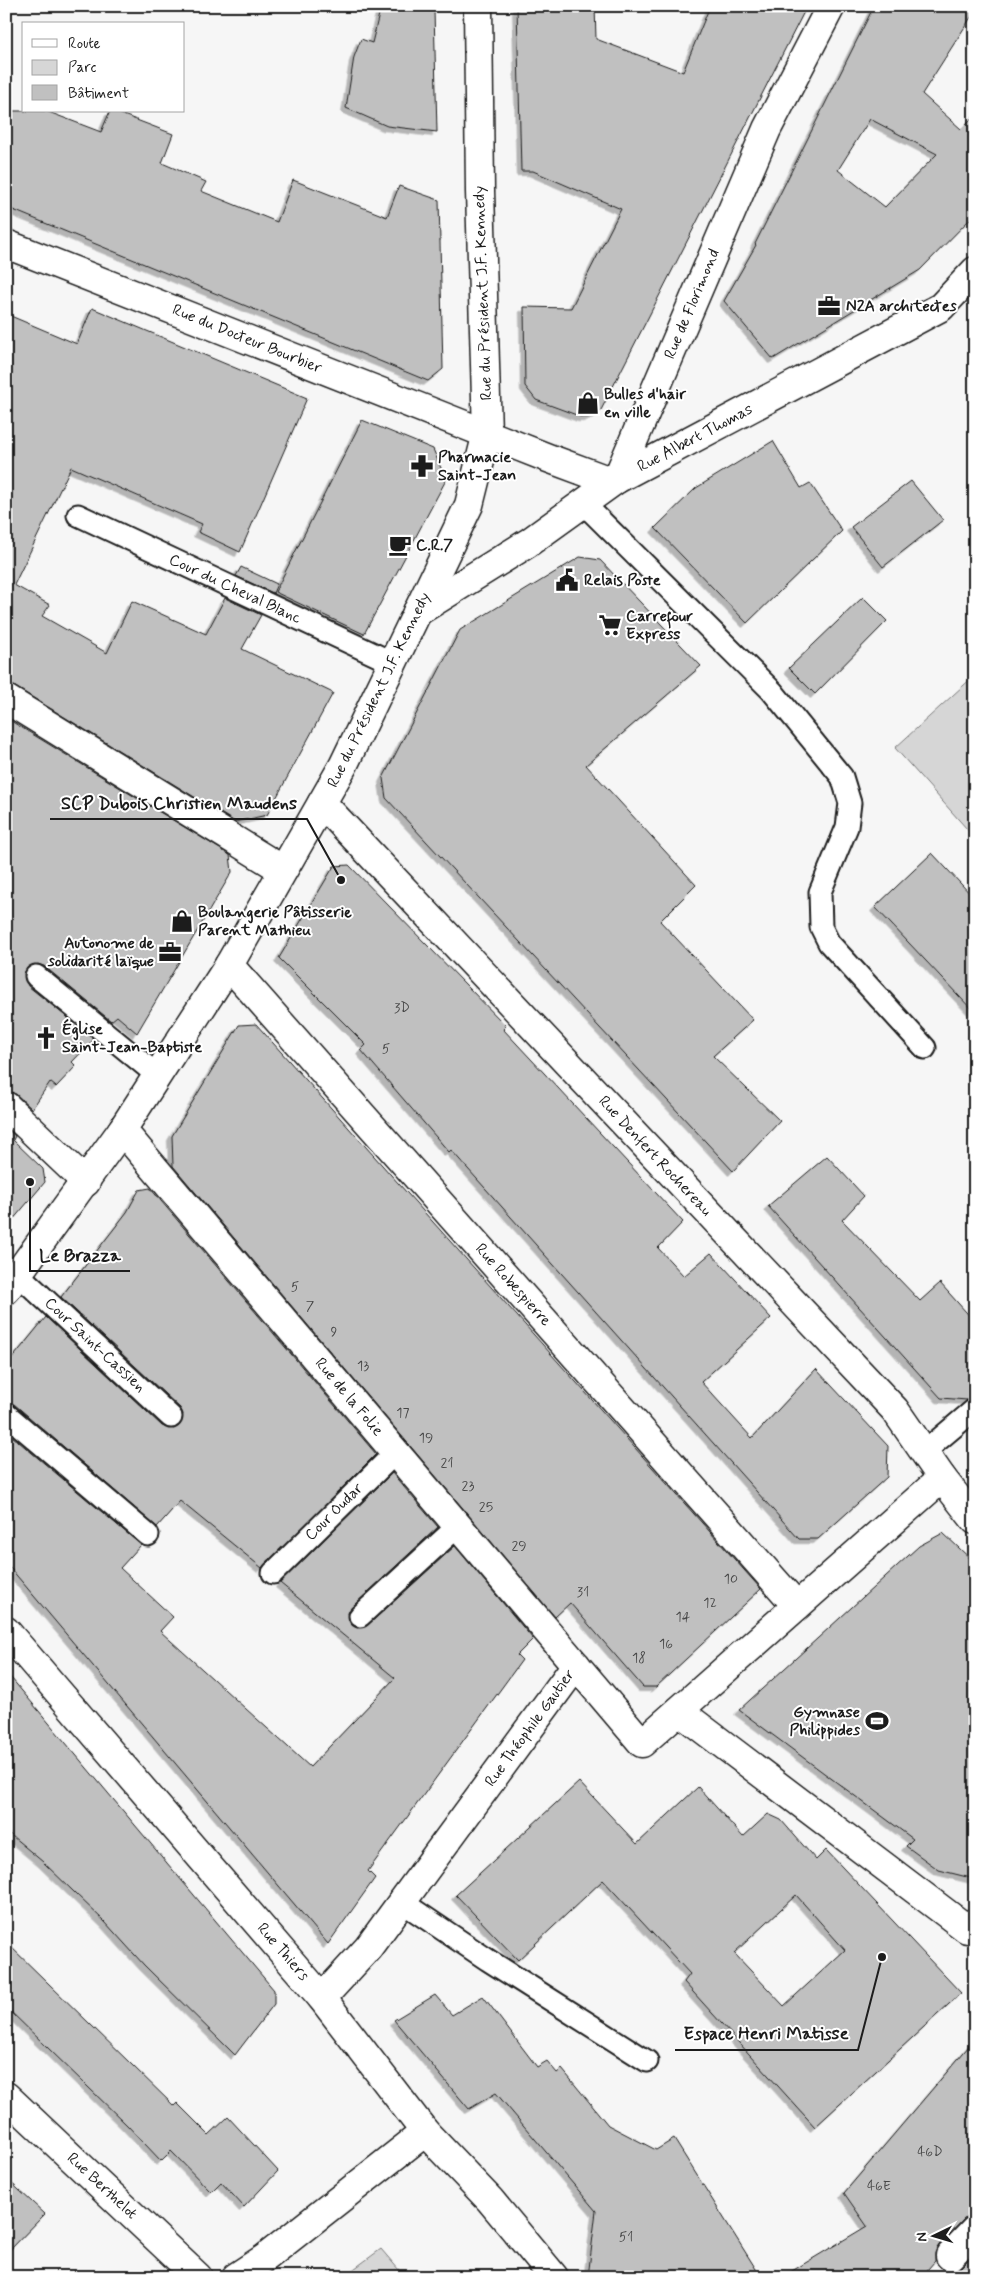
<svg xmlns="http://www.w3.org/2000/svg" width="981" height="2283" font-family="Mynerve,sans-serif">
  <defs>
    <filter id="shadow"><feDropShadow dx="-4.5" dy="4.5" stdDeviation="0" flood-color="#0004"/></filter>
  </defs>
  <rect width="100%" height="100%" fill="#f6f6f6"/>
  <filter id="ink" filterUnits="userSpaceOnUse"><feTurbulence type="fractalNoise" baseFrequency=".02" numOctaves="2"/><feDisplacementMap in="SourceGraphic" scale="10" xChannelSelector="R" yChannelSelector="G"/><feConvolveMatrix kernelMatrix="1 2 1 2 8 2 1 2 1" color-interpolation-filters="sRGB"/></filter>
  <g filter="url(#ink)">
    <g fill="#d6d6d6" stroke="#797979">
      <path d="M975 675V838L895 748Z"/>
      <path d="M381 2249 405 2277H343Z"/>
    </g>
    <g fill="#c0c0c0" stroke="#1c1c1c" fill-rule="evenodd" filter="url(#shadow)">
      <path d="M381 6H419L434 10 437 132 387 126 346 108 354 57 361 39 372 43Z"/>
      <path d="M517 6H595L596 39 683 72 710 6H807L600 412 588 417H582L536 400 525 386 524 307 571 308 621 209 533 171H521Z"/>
      <path d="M874 6H975V11L922 94 961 129 975 115V214L920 270 773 359 724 301 756 245 755 244ZM870 119 937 154 885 207 838 170Z"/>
      <path d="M6 111H46L101 132 110 111H113L173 134 162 163 206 182 201 191 277 222 293 180 387 217 399 186 439 200 443 369 428 381 6 207Z"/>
      <path d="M92 308 307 398 240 552 198 532 202 524 71 467 14 585 50 605 42 616 107 653 132 601 206 634 225 598 261 615 242 649 333 693 267 815 235 822 14 686 6 683V314L77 344Z"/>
      <path d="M362 420 433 449 446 480 364 634 275 592Z"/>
      <path d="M773 441 801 488 810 483 842 531 747 623 655 528 696 488Z"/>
      <path d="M911 481 943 520 883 567 851 527Z"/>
      <path d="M580 557 600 560 701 666 586 765 696 885 660 921 753 1020 713 1056 780 1121 733 1171 386 798 383 778 460 630Z"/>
      <path d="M241 567 277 584 273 593 236 576Z"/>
      <path d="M863 597 887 621 815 694 789 668Z"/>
      <path d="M6 718 230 855 232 872 137 1033 117 1016 111 1021 44 966 38 964 27 968 24 974 28 986 94 1039 72 1062 76 1066 56 1087 50 1082 32 1109 16 1094 6 1091Z"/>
      <path d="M932 853 975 899V1013L875 907Z"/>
      <path d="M349 865 506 1026 503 1029 683 1222 658 1248 684 1276 711 1253 771 1318 701 1382 752 1438 816 1369 888 1446 887 1477 818 1539H799L451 1150 449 1152 361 1050 366 1045 279 958 334 866Z"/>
      <path d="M256 1024 761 1589 656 1687H643L570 1603 555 1617 173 1166 172 1136 239 1025Z"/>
      <path d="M6 1128 15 1136 13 1140 43 1169 45 1182 6 1228Z"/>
      <path d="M827 1156 864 1196 842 1220 920 1301 940 1283 975 1322V1397L967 1400 941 1398 768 1206Z"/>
      <path d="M150 1188 376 1454 262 1568 180 1501 157 1527 14 1404 6 1402V1366L46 1317 162 1426 174 1429 180 1425 183 1414 180 1408 61 1297 127 1212 139 1190Z"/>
      <path d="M6 1431 141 1545 120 1568 173 1617 160 1631 310 1767 395 1678 280 1583 392 1473 438 1527 352 1607 348 1613 351 1624 357 1628 368 1625 455 1546 533 1639 517 1655 522 1660 368 1871 375 1878 328 1944 6 1563Z"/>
      <path d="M943 1533 975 1563V1879L939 1870 906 1846 913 1839 739 1710 919 1546Z"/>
      <path d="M6 1672 274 1990V2004L235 2055 144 1965 105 1922 43 1862 6 1831Z"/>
      <path d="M579 1782 637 1844 698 1787 743 1837 768 1814 781 1820 816 1860 826 1850 961 1993 815 2127 684 1982 690 1974 603 1880 518 1960 456 1895ZM796 1895 845 1950 784 2006 734 1953Z"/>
      <path d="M6 1942 174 2106 177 2103 209 2135 228 2117 278 2171 244 2207 221 2182 211 2192 171 2151 161 2161 127 2125 6 2007Z"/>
      <path d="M435 1995 452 2015 483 1996 537 2067 547 2061 557 2073 562 2069 608 2125 656 2150 674 2139 761 2277H588L596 2211 496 2093 469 2109 394 2020Z"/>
      <path d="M975 2039V2215L964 2219 939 2245 935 2253V2261L921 2277H782L867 2226 844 2193Z"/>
      <path d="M6 2178 45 2214 6 2254Z"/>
      <path d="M975 2253V2277H953L947 2271H954L961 2267Z"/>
    </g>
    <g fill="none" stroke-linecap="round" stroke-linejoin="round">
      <defs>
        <g id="service">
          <path d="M583 503 772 691 842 777 850 803 847 827 820 892 821 927 829 943 925 1048"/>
          <path d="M78 515 393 663"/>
          <path d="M36 976 157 1075"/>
          <path d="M18 1274 171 1417"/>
          <path d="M6 1414 148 1535"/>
          <path d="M924 1452 975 1409"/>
          <path d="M273 1573 396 1452"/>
          <path d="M360 1616 458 1526"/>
          <path d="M402 1902 488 1960 647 2061"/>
        </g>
        <g id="minor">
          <path d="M6 244 548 458 602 478 617 479 767 129 831 6"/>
          <path d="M417 612 528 543 617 479 941 307 975 271"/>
          <path d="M6 699 283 870"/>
          <path d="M322 803 895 1410 942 1478 975 1520"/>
          <path d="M229 965 797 1606"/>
          <path d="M6 1106 86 1182"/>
          <path d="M122 1130 642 1743 942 1478"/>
          <path d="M6 1631 322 1998 425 2132 490 2200 554 2277"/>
          <path d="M679 1711 967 1929 975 1922"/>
          <path d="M322 1998 368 1948 576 1665"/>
          <path d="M6 2096 198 2277"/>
          <path d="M950 2256 975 2230"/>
          <path d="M236 2277 265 2258 425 2132"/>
        </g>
        <path id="secondary" d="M6 1290 122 1130 229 965 343 766 469 505 487 433 480 191 478 6"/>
      </defs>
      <use href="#service" stroke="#1c1c1c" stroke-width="25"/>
      <use href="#minor" stroke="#1c1c1c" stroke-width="31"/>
      <use href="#secondary" stroke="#1c1c1c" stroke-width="31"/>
      <use href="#service" stroke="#fff" stroke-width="21"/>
      <use href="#minor" stroke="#fff" stroke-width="28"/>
      <use href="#secondary" stroke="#fff" stroke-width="28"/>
    </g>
  </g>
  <defs>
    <symbol id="office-bare" viewBox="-9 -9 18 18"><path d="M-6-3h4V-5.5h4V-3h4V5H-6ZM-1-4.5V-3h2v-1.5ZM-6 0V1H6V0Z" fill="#1c1c1c" stroke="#fff" stroke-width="2.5" paint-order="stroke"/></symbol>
    <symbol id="shop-bare" viewBox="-9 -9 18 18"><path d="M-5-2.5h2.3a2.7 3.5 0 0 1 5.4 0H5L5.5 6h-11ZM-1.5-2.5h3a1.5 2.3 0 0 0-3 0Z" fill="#1c1c1c" stroke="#fff" stroke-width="2.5" paint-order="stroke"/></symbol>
    <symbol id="pharmacy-bare" viewBox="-9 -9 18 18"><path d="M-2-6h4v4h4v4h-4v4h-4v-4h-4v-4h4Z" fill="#1c1c1c" stroke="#fff" stroke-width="2.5" paint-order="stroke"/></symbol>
    <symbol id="cafe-bare" viewBox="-9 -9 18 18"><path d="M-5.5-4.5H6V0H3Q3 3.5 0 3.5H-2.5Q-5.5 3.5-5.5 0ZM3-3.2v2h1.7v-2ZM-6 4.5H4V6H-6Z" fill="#1c1c1c" stroke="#fff" stroke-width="2.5" paint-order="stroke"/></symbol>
    <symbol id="civic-bare" viewBox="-9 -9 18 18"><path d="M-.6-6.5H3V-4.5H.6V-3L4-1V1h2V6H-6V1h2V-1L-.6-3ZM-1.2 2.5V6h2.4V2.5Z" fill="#1c1c1c" stroke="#fff" stroke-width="2.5" paint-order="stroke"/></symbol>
    <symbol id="supermarket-bare" viewBox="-9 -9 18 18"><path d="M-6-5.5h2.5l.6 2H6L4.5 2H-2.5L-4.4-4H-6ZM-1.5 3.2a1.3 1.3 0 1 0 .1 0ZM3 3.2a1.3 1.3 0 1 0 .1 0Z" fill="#1c1c1c" stroke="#fff" stroke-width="2.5" paint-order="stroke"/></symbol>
    <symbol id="church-bare" viewBox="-9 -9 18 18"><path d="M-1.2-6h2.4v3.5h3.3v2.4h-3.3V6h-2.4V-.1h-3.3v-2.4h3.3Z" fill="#1c1c1c" stroke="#fff" stroke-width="2.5" paint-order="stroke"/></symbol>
    <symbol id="stadium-bare" viewBox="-9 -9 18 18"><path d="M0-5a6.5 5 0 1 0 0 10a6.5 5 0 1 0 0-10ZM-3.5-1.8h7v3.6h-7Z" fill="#1c1c1c" stroke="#fff" stroke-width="2.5" paint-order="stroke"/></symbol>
  </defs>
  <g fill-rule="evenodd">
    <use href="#office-bare" x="813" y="290" width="32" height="32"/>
    <use href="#shop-bare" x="572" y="387" width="32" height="32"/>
    <use href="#pharmacy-bare" x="406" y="450" width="32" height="32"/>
    <use href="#cafe-bare" x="384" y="529" width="32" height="32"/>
    <use href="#civic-bare" x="551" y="564" width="32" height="32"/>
    <use href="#supermarket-bare" x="594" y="609" width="32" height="32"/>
    <use href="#shop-bare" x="166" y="905" width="32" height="32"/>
    <use href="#office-bare" x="154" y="936" width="32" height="32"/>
    <use href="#church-bare" x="30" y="1022" width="32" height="32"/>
    <use href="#stadium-bare" x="861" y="1705" width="32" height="32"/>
  </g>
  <g text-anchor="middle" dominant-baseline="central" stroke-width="4" stroke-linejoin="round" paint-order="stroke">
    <g font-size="14" fill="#454545">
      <text x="402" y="1008">3D</text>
      <text x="386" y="1049">5</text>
      <text x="295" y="1287">5</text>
      <text x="310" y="1306">7</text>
      <text x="334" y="1332">9</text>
      <text x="363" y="1366">13</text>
      <text x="403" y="1413">17</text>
      <text x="426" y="1438">19</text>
      <text x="447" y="1463">21</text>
      <text x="468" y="1486">23</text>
      <text x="486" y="1507">25</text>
      <text x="519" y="1546">29</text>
      <text x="731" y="1579">10</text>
      <text x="583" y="1592">31</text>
      <text x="710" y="1603">12</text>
      <text x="683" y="1617">14</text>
      <text x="666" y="1644">16</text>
      <text x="639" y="1658">18</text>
      <text x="930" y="2152">46D</text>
      <text x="879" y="2186">46E</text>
      <text x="626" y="2237">51</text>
    </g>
    <g font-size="16" fill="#1c1c1c" stroke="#fff">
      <text transform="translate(483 293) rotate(-92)">Rue du Président J.F. Kennedy</text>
      <text transform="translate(692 304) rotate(-67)">Rue de Florimond</text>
      <text transform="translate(247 339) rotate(22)">Rue du Docteur Bourbier</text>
      <text transform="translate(695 438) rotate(-28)">Rue Albert Thomas</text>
      <text transform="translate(235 589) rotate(25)">Cour du Cheval Blanc</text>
      <text transform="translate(379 690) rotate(-64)">Rue du Président J.F. Kennedy</text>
      <text transform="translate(655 1156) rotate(47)">Rue Denfert Rochereau</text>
      <text transform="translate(513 1285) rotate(48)">Rue Robespierre</text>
      <text transform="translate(95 1345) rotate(43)">Cour Saint-Cassien</text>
      <text transform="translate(349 1397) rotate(50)">Rue de la Folie</text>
      <text transform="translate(334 1512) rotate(-45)">Cour Oudar</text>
      <text transform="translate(530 1728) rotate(-54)">Rue Théophile Gautier</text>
      <text transform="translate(283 1952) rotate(49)">Rue Thiers</text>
      <text transform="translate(102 2186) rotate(43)">Rue Berthelot</text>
    </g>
    <g font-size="16" font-weight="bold" fill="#1c1c1c" stroke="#fff" text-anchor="start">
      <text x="846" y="306">N2A architectes</text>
      <text x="604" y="394">Bulles d'hair<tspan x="604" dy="18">en ville</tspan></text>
      <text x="438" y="457">Pharmacie<tspan x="438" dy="18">Saint-Jean</tspan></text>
      <text x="416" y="545">C.R.7</text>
      <text x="584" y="580">Relais Poste</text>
      <text x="626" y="616">Carrefour<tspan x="626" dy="18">Express</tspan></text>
      <text x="198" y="912">Boulangerie Pâtisserie<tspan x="198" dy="18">Parent Mathieu</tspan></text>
      <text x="154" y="943" text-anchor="end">Autonome de<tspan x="154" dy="18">solidarité laïque</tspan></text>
      <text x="62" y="1029">Église<tspan x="62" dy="18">Saint-Jean-Baptiste</tspan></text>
      <text x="860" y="1712" text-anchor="end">Gymnase<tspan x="860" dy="18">Philippides</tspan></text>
    </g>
  </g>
  <path fill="none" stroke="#1c1c1c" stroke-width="2" d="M341 880L307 819H50M30 1182L30 1271H130M882 1957L858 2050H675"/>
  <g fill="#1c1c1c" stroke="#fff" stroke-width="2">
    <circle cx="341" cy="880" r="5"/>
    <circle cx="30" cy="1182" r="5"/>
    <circle cx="882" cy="1957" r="5"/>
  </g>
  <g font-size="18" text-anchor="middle" font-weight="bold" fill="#1c1c1c" stroke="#fff" stroke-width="4" stroke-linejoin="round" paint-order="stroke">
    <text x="179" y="809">SCP Dubois Christien Maudens</text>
    <text x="80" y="1261">Le Brazza</text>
    <text x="766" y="2039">Espace Henri Matisse</text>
  </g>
  <rect width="981" height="2283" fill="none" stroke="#fff" stroke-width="25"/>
  <rect x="12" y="12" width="956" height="2258" fill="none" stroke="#1c1c1c" stroke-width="2" filter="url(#ink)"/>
  <rect x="22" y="22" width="162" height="90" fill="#ffffff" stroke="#a4a4a4"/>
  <rect x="32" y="39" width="25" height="8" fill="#ffffff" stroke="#a4a4a4"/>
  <text x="68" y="48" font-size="15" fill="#1c1c1c">Route</text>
  <rect x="32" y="60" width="25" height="15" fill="#d6d6d6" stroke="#a4a4a4"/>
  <text x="68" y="72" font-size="15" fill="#1c1c1c">Parc</text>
  <rect x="32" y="85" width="25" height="15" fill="#c0c0c0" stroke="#a4a4a4"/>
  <text x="68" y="98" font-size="15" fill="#1c1c1c">Bâtiment</text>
  <g transform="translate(934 2236) rotate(265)" stroke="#ffffff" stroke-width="4" paint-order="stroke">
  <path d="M0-4L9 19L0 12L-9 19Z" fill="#1c1c1c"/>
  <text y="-8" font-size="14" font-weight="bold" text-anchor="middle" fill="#1c1c1c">N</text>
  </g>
</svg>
